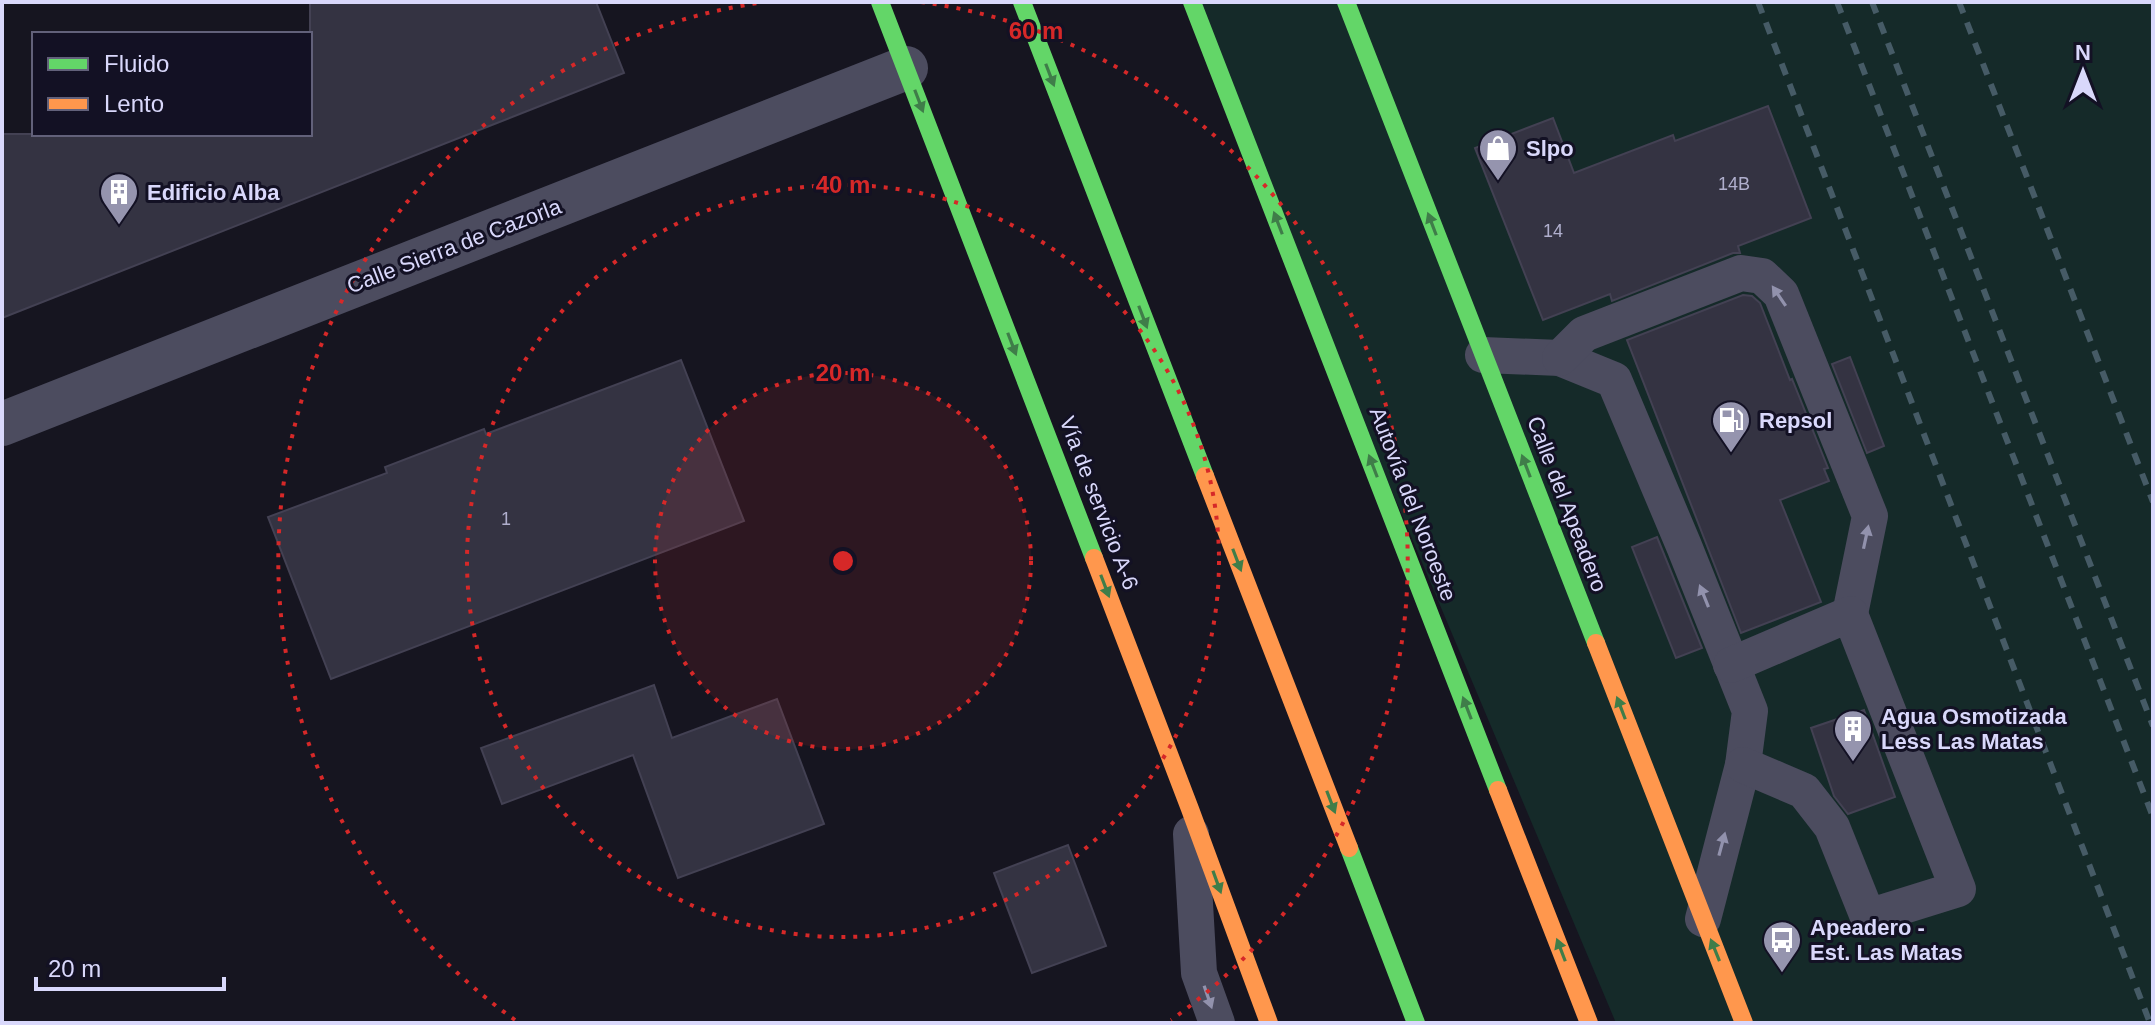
<svg xmlns="http://www.w3.org/2000/svg" width="2155" height="1025" font-family="Helvetica,sans-serif">
  <rect width="100%" height="100%" fill="#161520"/>
  <path fill="#152a29" d="M1186 2H2153V1023H1616Z"/>
  <g fill="#343342" stroke="#434153" stroke-width="2">
    <path d="M310 2H596L624 73 2 318V134H310Z"/>
    <path d="M1768 106 1811 218 1738 246 1740 253H1733L1612 301 1610 294 1543 320 1475 148 1553 118 1574 173 1673 135 1675 141Z"/>
    <path d="M1743 295 1752 296 1760 303 1790 380 1792 379 1828 468 1824 469 1829 481 1780 500 1821 602 1741 633 1627 340Z"/>
    <path d="M1850 357 1884 446 1867 453 1832 364Z"/>
    <path d="M681 360 744 521 331 679 268 517 387 473 385 467 484 429 486 434Z"/>
    <path d="M1657 537 1702 648 1676 658 1632 547Z"/>
    <path d="M654 685 672 738 777 699 824 824 678 878 633 755 502 804 481 748Z"/>
    <path d="M1864 710 1895 797 1848 814 1834 796 1811 728Z"/>
    <path d="M1068 845 1106 946 1032 973 994 873Z"/>
  </g>
  <g fill="none" stroke-linecap="round" stroke-linejoin="round">
    <g stroke="#4c4c5f" stroke-width="36">
      <path d="M1483 355 1560 358 1614 380 1684 546 1750 711 1743 765 1703 919"/>
      <path d="M1560 358 1584 334 1741 273 1762 276 1781 294 1870 516 1850 614"/>
      <path d="M1731 665 1850 614 1958 889 1868 917 1832 827 1804 791 1743 765"/>
      <path d="M1191 834 1199 973 1217 1023"/>
    </g>
    <path stroke="#4c4c5f" stroke-width="44" d="M2 424 906 68"/>
    <g stroke="#63d668" stroke-width="18">
      <path d="M880 2 1094 558"/>
      <path d="M1022 2 1205 476"/>
      <path d="M1192 2 1498 790"/>
      <path d="M1346 2 1596 643"/>
      <path d="M1349 848 1416 1023"/>
    </g>
    <g stroke="#ff974d" stroke-width="18">
      <path d="M1205 476 1349 848"/>
      <path d="M1094 558 1190 809 1269 1023"/>
      <path d="M1596 643 1744 1023"/>
      <path d="M1498 790 1589 1023"/>
    </g>
    <g stroke="#465b66" stroke-width="6" stroke-dasharray="12 10" stroke-linecap="butt">
      <path d="M1758 2 2150 1023"/>
      <path d="M1837 2 2153 817"/>
      <path d="M1872 2 2153 726"/>
      <path d="M1959 2 2153 502"/>
    </g>
  </g>
  <defs><path id="oneway-solid" d="M-6-.8H1V-3.2L6.5 0L1 3.2V.8H-6Z" transform="scale(2)"/></defs>
  <g fill="#3f7d49">
    <use href="#oneway-solid" transform="translate(1050 75) rotate(69)"/>
    <use href="#oneway-solid" transform="translate(919 101) rotate(69)"/>
    <use href="#oneway-solid" transform="translate(1278 223) rotate(-111)"/>
    <use href="#oneway-solid" transform="translate(1432 224) rotate(-111)"/>
    <use href="#oneway-solid" transform="translate(1143 317) rotate(69)"/>
    <use href="#oneway-solid" transform="translate(1012 344) rotate(69)"/>
    <use href="#oneway-solid" transform="translate(1373 466) rotate(-111)"/>
    <use href="#oneway-solid" transform="translate(1526 466) rotate(-111)"/>
    <use href="#oneway-solid" transform="translate(1237 560) rotate(69)"/>
    <use href="#oneway-solid" transform="translate(1105 586) rotate(69)"/>
    <use href="#oneway-solid" transform="translate(1467 708) rotate(-111)"/>
    <use href="#oneway-solid" transform="translate(1621 708) rotate(-111)"/>
    <use href="#oneway-solid" transform="translate(1331 802) rotate(69)"/>
    <use href="#oneway-solid" transform="translate(1217 882) rotate(70)"/>
    <use href="#oneway-solid" transform="translate(1561 950) rotate(-111)"/>
    <use href="#oneway-solid" transform="translate(1715 950) rotate(-112)"/>
  </g>
  <g fill="#9292ad">
    <use href="#oneway-solid" transform="translate(1779 296) rotate(-124)"/>
    <use href="#oneway-solid" transform="translate(1866 537) rotate(-78)"/>
    <use href="#oneway-solid" transform="translate(1704 596) rotate(-112)"/>
    <use href="#oneway-solid" transform="translate(1722 844) rotate(-75)"/>
    <use href="#oneway-solid" transform="translate(1208 997) rotate(71)"/>
  </g>
  <circle cx="843" cy="561" r="188" fill="#d62828" fill-opacity=".12"/>
  <g fill="none" stroke="#d62828" stroke-width="4" stroke-dasharray="4 8">
    <circle cx="843" cy="561" r="188"/>
    <circle cx="843" cy="561" r="376"/>
    <path d="M515 1020A564 564 0 0 1 765 2M921 2A564 564 0 0 1 1171 1020"/>
  </g>
  <defs>
    <symbol id="shop-pin" viewBox="-11 -11 22 30"><path d="M0 17L-7.5 6A9.5 9.5 0 1 1 7.5 6Z" fill="#9594ae" stroke="#131124"/><path d="M-5-2.5h2.3a2.7 3.5 0 0 1 5.4 0H5L5.5 6h-11ZM-1.5-2.5h3a1.5 2.3 0 0 0-3 0Z" fill="#fff"/></symbol>
    <symbol id="building-pin" viewBox="-11 -11 22 30"><path d="M0 17L-7.5 6A9.5 9.5 0 1 1 7.5 6Z" fill="#9594ae" stroke="#131124"/><path d="M-4-6H4V6H1V3H-1V6H-4ZM-2.5-4.3h1.7v1.8h-1.7ZM.8-4.3h1.7v1.8H.8ZM-2.5-1h1.7V.8h-1.7ZM.8-1h1.7V.8H.8Z" fill="#fff"/></symbol>
    <symbol id="fuel-pin" viewBox="-11 -11 22 30"><path d="M0 17L-7.5 6A9.5 9.5 0 1 1 7.5 6Z" fill="#9594ae" stroke="#131124"/><path d="M-5.5-6h7V0h2V4h1.3V-2.5L3-4.5l.8-.8L6-3V5H2.5V1h-1V6h-7ZM-4.2-4.7v3.2H.2V-4.7Z" fill="#fff"/></symbol>
    <symbol id="bus-pin" viewBox="-11 -11 22 30"><path d="M0 17L-7.5 6A9.5 9.5 0 1 1 7.5 6Z" fill="#9594ae" stroke="#131124"/><path d="M-5-6H5V4H4V6H2V4H-2V6H-4V4H-5ZM-3.5-4V0h7V-4ZM-3.5 1.2v1.5H-2V1.2ZM2 1.2v1.5H3.5V1.2Z" fill="#fff"/></symbol>
  </defs>
  <g fill-rule="evenodd">
    <use href="#shop-pin" x="1476" y="126" width="44" height="60"/>
    <use href="#building-pin" x="97" y="170" width="44" height="60"/>
    <use href="#fuel-pin" x="1709" y="398" width="44" height="60"/>
    <use href="#building-pin" x="1831" y="707" width="44" height="60"/>
    <use href="#bus-pin" x="1760" y="918" width="44" height="60"/>
  </g>
  <g text-anchor="middle" dominant-baseline="central" stroke-width="6" stroke-linejoin="round" paint-order="stroke">
    <g font-size="18" fill="#b0afcd">
      <text x="1734" y="184">14B</text>
      <text x="1553" y="231">14</text>
      <text x="506" y="519">1</text>
    </g>
    <g font-size="22" font-weight="bold" fill="#d9d8fb" stroke="#131124" text-anchor="start">
      <text x="1526" y="148">Slpo</text>
      <text x="147" y="192">Edificio Alba</text>
      <text x="1759" y="420">Repsol</text>
      <text x="1881" y="716">Agua Osmotizada<tspan x="1881" dy="25">Less Las Matas</tspan></text>
      <text x="1810" y="927">Apeadero -<tspan x="1810" dy="25">Est. Las Matas</tspan></text>
    </g>
    <g font-size="22" fill="#d9d8fb" stroke="#131124">
      <text transform="translate(454 246) rotate(-21)">Calle Sierra de Cazorla</text>
      <text transform="translate(1099 503) rotate(69)">Vía de servicio A-6</text>
      <text transform="translate(1413 504) rotate(69)">Autovía del Noroeste</text>
      <text transform="translate(1567 504) rotate(69)">Calle del Apeadero</text>
    </g>
  </g>
  <circle cx="843" cy="561" r="12" fill="#d62828" stroke="#131124" stroke-width="4"/>
  <g font-size="24" text-anchor="middle" font-weight="bold" fill="#d62828" stroke="#131124" stroke-width="6" stroke-linejoin="round" paint-order="stroke">
    <text x="1036" y="39">60 m</text>
    <text x="843" y="193">40 m</text>
    <text x="843" y="381">20 m</text>
  </g>
  <rect width="2155" height="1025" fill="none" stroke="#d9d8fb" stroke-width="8"/>
  <rect x="32" y="32" width="280" height="104" fill="#131124" stroke="#62617a" stroke-width="2"/>
  <rect x="48" y="58" width="40" height="12" fill="#63d668" stroke="#62617a" stroke-width="2"/>
  <text x="104" y="72" font-size="24" fill="#d9d8fb">Fluido</text>
  <rect x="48" y="98" width="40" height="12" fill="#ff974d" stroke="#62617a" stroke-width="2"/>
  <text x="104" y="112" font-size="24" fill="#d9d8fb">Lento</text>
  <g transform="translate(2083 72)" stroke="#131124" stroke-width="6" paint-order="stroke">
  <path d="M0-6L14 30L0 20L-14 30Z" fill="#d9d8fb"/>
  <text y="-12" font-size="22" font-weight="bold" text-anchor="middle" fill="#d9d8fb">N</text>
  </g>
  <path d="M36 977v12h188v-12" fill="none" stroke="#d9d8fb" stroke-width="4"/>
  <text x="48" y="977" font-size="24" fill="#d9d8fb" stroke="#131124" stroke-width="6" paint-order="stroke">20 m</text>
</svg>
